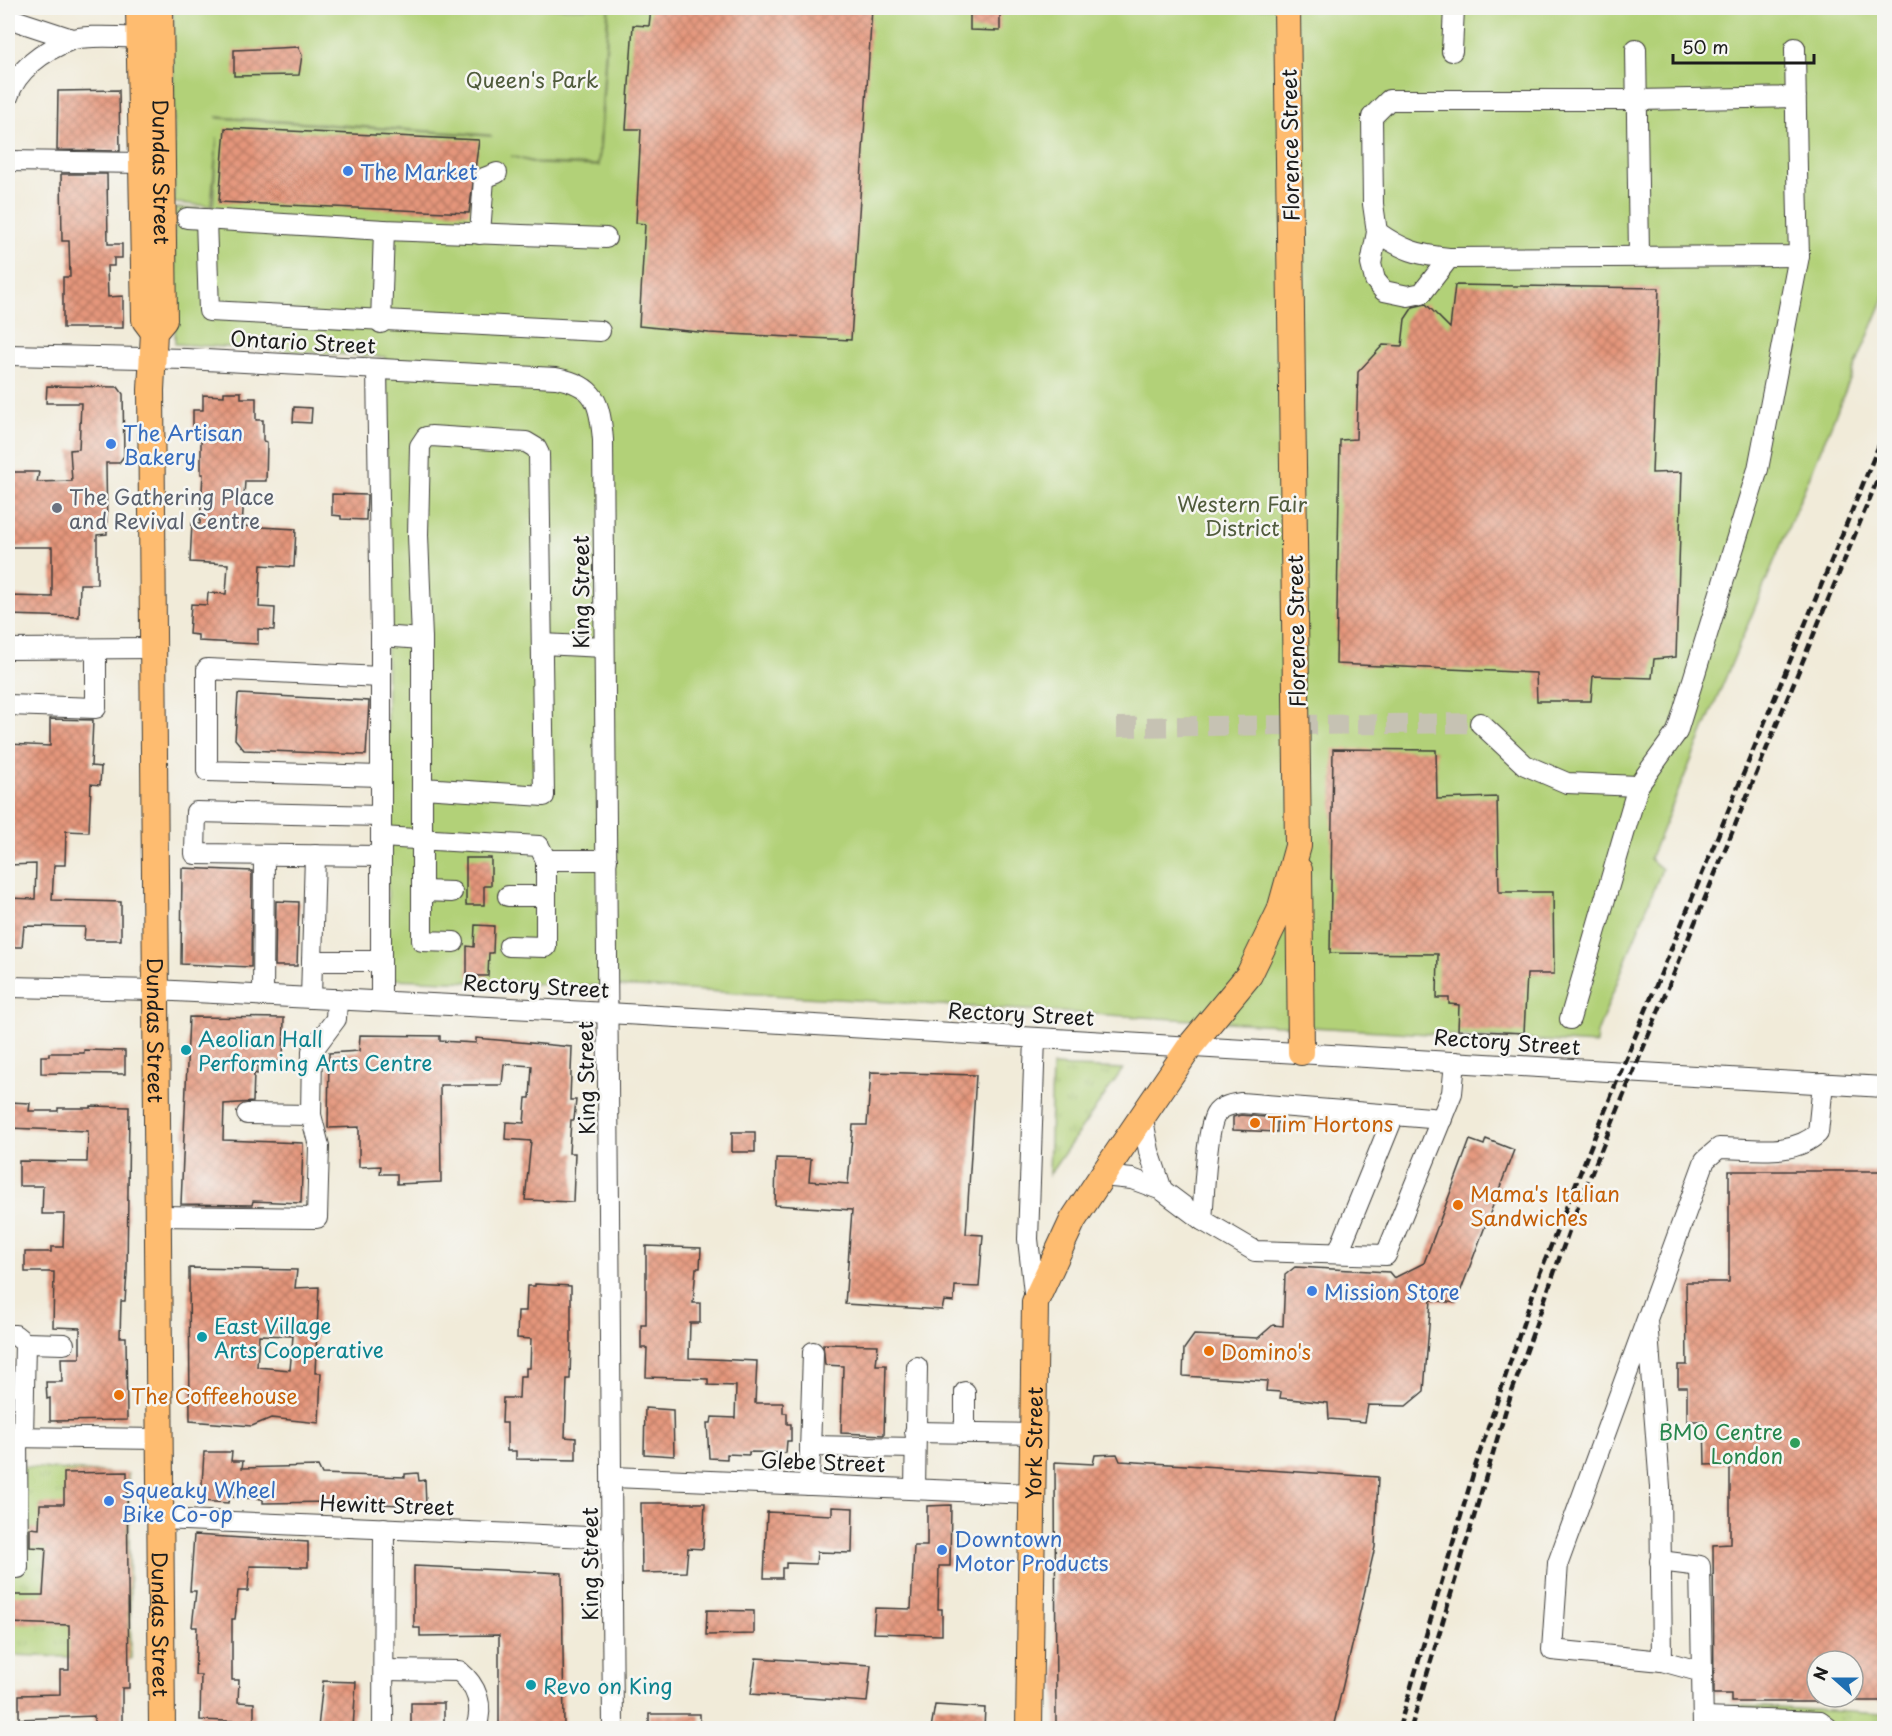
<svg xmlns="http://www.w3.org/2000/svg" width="1892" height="1736" font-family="'Playpen Sans',sans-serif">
  <defs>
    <pattern id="grass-tufts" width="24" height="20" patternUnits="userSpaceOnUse" patternTransform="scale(1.5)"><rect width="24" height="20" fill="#b2d178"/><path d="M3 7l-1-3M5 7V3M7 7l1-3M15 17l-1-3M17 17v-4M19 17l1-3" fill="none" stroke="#98b367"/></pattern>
    <pattern id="building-cross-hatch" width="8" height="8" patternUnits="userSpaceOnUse" patternTransform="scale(1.5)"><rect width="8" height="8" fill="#e5967b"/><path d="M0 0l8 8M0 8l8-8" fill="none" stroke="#b97a64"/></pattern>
  </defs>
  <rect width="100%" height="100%" fill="#f6f6f2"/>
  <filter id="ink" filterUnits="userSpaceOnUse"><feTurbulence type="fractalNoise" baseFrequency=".0167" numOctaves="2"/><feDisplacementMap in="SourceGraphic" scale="12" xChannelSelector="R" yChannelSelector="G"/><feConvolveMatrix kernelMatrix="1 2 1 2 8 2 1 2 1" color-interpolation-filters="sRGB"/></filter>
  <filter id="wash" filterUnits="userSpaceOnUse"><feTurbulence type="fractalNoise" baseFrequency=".008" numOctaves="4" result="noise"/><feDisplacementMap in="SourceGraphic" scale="24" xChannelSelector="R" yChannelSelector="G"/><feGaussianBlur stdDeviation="1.35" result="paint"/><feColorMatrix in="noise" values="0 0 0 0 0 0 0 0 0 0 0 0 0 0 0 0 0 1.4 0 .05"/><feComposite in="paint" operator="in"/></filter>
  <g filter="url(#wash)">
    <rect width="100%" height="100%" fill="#f1ebd9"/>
    <g fill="url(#grass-tufts)" stroke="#67764a" stroke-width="1.5">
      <path d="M1052 1066 1123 1069 1049 1175Z"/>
      <path d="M8 1466 128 1474 131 1659 8 1655Z"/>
      <path d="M1727 1705 1884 1714V1728H1738Z"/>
    </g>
    <path fill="#b2d178" stroke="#67764a" stroke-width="1.5" fill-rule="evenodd" d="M173 8H608L598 165 538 163 511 156 537 164 599 166 609 8H1884V298L1650 859 1662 869 1597 1033 1596 1044 637 987 388 979 385 357 175 344 174 208 213 209 217 137 211 206 174 203ZM217 117 490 135 491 136 218 118Z"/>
    <g id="blocks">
      <g fill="url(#building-cross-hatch)" fill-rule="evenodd">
        <path d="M651 8H872L851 340 709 333 639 326 645 224 636 223 641 129H626L633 25 649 26Z"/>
        <path d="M970 8H1000V31L970 30Z"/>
        <path d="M298 47 302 55 299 75 234 76V50Z"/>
        <path d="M119 90 120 151 57 150 58 91Z"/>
        <path d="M225 128 479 140 469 213 219 202Z"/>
        <path d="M61 174H107L108 244H122V258H114V266H107L108 297 123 296V328H63V277H70L69 241H62Z"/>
        <path d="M1455 285 1659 288 1652 473 1682 472 1676 657 1654 659 1652 678 1593 676 1591 701H1537L1536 673 1336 664 1340 440 1356 439 1358 372 1383 345 1402 346 1405 319 1413 307 1426 304 1450 328Z"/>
        <path d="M47 386 118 387 123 394 124 456 119 463H106L107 534 97 535V584H80L79 617 8 615V596L52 597V547H8V472H39L37 482 72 481 70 450 79 449 81 403H46Z"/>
        <path d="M224 392H241V398H256V420H263V441L267 442 266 481H245L242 526 296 529 294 567 261 565 259 607 275 608 274 630 258 629V644L198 641V635L189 634 191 604 207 605 208 593 226 594 228 564 190 562 192 523 200 524 203 474H201V436L193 427V410H203V395L224 396Z"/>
        <path d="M294 407 312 408 311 423 293 422Z"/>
        <path d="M332 494 367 495 366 520 341 519V516L332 515Z"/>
        <path d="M238 694 369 701 366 755 244 750 235 739Z"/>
        <path d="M50 719 93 720 91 766 101 767 100 785 91 784 89 832 66 831 65 865H54L52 900 121 902V940H84L85 927 24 926 22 947H8V898L35 899 36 864 8 865V744L50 746Z"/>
        <path d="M1333 749 1436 750 1437 799 1497 797 1499 892H1553L1554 974H1527L1524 1033 1458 1030 1459 1005 1449 1004V998H1437L1438 954 1330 953Z"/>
        <path d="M466 858H491V886H484V905H466Z"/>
        <path d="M182 868 252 871 251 967 181 964Z"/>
        <path d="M276 901 299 902 297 966H275Z"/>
        <path d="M475 925 494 926 493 953H489L488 976H467V946L474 947Z"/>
        <path d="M189 1017 284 1018 283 1061H258L257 1074 254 1073 253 1102 224 1104 223 1140 303 1143 301 1203 253 1201 252 1205 181 1204Z"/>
        <path d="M360 1035 440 1036V1041L476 1043V1038L572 1047 570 1100H576L574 1120H571L569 1153H575L573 1202 525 1200 531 1141 505 1139 506 1122 524 1123 526 1098H530L532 1066 504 1064 502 1085H440L441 1182 397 1184V1174H380L381 1166 359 1167V1127L328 1128 329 1053 359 1051Z"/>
        <path d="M84 1050 125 1051V1074L41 1073V1056H49V1053H84Z"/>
        <path d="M871 1072 976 1075 966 1234 983 1235 979 1287 955 1286 954 1302 944 1301 942 1310 845 1304 852 1210 775 1205 776 1158 811 1159 809 1181 848 1184 853 1125H867Z"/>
        <path d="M8 1102 30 1103 29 1111H58V1108H91V1106L129 1107 127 1273 125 1301H121L120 1337H126L127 1420 50 1421V1398L47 1399 46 1382H62L61 1358H80V1328L53 1327 54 1272H25V1252H51V1247H63L64 1214H42L43 1186H19V1161L87 1162 88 1131 8 1128Z"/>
        <path d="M1241 1115 1277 1118V1132L1233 1130V1117Z"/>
        <rect x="732" y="1132" width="23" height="20"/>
        <path d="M1486 1139 1514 1150 1456 1303 1431 1300 1424 1391 1406 1406 1368 1405 1365 1422 1329 1419 1328 1403 1280 1398 1281 1392 1266 1391 1267 1381 1183 1376 1184 1349 1194 1335 1258 1338 1273 1325 1283 1326 1285 1275 1295 1267 1389 1272 1394 1278 1424 1263 1470 1140 1484 1145Z"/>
        <path d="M1729 1171H1884V1701H1853V1661H1817V1702H1731V1694H1714L1713 1545 1730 1544V1464L1705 1465 1704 1421H1687V1387H1678V1365H1687L1686 1282H1729Z"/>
        <path d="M646 1246 701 1248 700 1268H696L693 1303H700V1323H690L689 1358 757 1361 755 1403H783V1413H787V1424H791V1441H787L786 1453 749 1452V1455L727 1454V1459L709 1458 707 1423H711L712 1417 735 1418 736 1386 708 1385V1379L646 1377 647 1348H641V1325H646Z"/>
        <path d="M189 1268 297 1270 295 1288 319 1287 315 1373H321L319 1423 271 1418 252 1426 190 1421ZM259 1335 293 1336 290 1370 257 1367Z"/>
        <path d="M535 1284 571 1286V1341L570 1379H567L565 1437 576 1438V1460L516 1459V1451H507V1423H502L503 1398H519L520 1376H526V1368H530L531 1339 517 1338 518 1311H526L527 1286H535Z"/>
        <path d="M823 1344 878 1345 876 1365H886L884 1435 841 1433 843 1366 825 1365Z"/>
        <path d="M645 1408 673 1410 674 1456 644 1454Z"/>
        <path d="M204 1452H232L231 1461H243L242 1468 318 1466 322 1474 405 1477V1474L418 1473 419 1481 425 1480 426 1506 355 1503V1507L330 1506 331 1502 263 1503V1499L229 1497 228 1503 201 1501Z"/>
        <path d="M1117 1454 1120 1461 1378 1477 1375 1547 1333 1728H1056L1055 1462 1093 1464 1095 1455Z"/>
        <path d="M127 1472 129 1688H122V1724L94 1723V1716L19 1719V1695L60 1694V1670H69V1625L8 1623V1595H43L46 1548 30 1547V1528L39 1529 40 1504H64V1473Z"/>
        <path d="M641 1503H705L703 1549 688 1548 686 1572 642 1573Z"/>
        <path d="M951 1505 950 1566H939L938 1609H942V1635L873 1633 875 1608 911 1609 914 1546H927V1506Z"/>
        <path d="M832 1507 853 1508 852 1553 817 1552 816 1564 786 1563V1568H782V1578H764L767 1512 832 1515Z"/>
        <path d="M194 1535 308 1542V1567L250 1566 248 1591H238L235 1619H232V1680H239L238 1702 254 1703V1722L200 1720 201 1675H195L197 1627H192L196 1591H190Z"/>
        <path d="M414 1566 562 1573 564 1728H499V1635L420 1636V1628H414Z"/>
        <path d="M707 1610 754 1611V1634L706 1635Z"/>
        <path d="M756 1658 871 1665 867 1702 751 1694Z"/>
        <path d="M323 1681 356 1682 353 1728H318Z"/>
        <rect x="411" y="1703" width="33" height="21"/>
        <path d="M935 1705 985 1708 984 1728H931Z"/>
        <rect x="649" y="1714" width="51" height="14"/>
      </g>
    </g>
  </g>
  <g filter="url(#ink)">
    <use href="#blocks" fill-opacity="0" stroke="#3c3b38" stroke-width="1.5"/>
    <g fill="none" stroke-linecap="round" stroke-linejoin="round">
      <path stroke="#c6c2b3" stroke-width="20" stroke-dasharray="20 10" stroke-linecap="butt" d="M1117 727 1480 723"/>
      <defs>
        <g id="minor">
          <path d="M8 18 72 39"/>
          <path d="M1795 48C1796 117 1797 187 1799 256L1449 258 1422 293 1408 296 1384 291 1375 280 1371 264 1377 232 1373 204 1372 117 1389 100H1636L1796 97"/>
          <path d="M1636 49 1639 255"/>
          <path d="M1452 51 1454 8"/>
          <path d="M8 97C16 70 45 50 71 40 86 34 122 38 140 37"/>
          <path d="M8 161 142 163"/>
          <path d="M187 218 384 230 606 238"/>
          <path d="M206 219 209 311 600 331"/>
          <path d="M1377 232C1403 250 1417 255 1449 258"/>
          <path d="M480 234 484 178 497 173"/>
          <path d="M381 323 384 230"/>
          <path d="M8 355 186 359 556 378C596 385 600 403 603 440L613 1728"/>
          <path d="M377 369 381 636V1001"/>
          <path d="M381 636 422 639"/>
          <path d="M542 644 604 647"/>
          <path d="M8 649 152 648"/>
          <path d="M8 705 96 708V649"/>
          <path d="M1480 723 1525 765 1567 783 1638 786 1677 732 1758 469 1799 256"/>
          <path d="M381 776 207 771V669L381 677"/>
          <path d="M423 788 544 796 539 454 536 448 526 442 431 436 426 437 420 446 418 535 422 639V941L454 942"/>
          <path d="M381 816 196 812 195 854 381 856"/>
          <path d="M381 837 539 846 546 860H607"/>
          <path d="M423 891 452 892"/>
          <path d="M508 896H546"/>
          <path d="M509 946 546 947V860"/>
          <path d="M312 961H381"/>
          <path d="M8 987 155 990 608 1013 1884 1087"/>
          <path d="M263 996 264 855"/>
          <path d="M311 998 315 855"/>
          <path d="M1570 1019 1638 786"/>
          <path d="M1035 1038 1028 1239 1035 1302"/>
          <path d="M311 1115 312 1051 336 1019 337 999"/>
          <path d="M1142 1115 1149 1151 1162 1190"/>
          <path d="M1102 1176 1132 1179 1162 1190 1202 1220 1255 1251 1386 1255 1452 1093 1455 1062"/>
          <path d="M157 1216 317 1218 319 1146 311 1115 247 1114"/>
          <path d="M1202 1220C1204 1200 1206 1128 1216 1114 1221 1106 1233 1104 1241 1103L1394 1115"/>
          <path d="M1338 1253 1394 1115 1442 1119"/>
          <path d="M1647 1320 1660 1487 1662 1661 1552 1650 1558 1563 1705 1160 1719 1148C1751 1148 1793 1157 1818 1133L1823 1083"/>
          <path d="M8 1335H15L25 1343 23 1437"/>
          <path d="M25 1343 64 1344"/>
          <path d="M915 1432 1034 1434"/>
          <path d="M965 1433V1392"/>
          <path d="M8 1437 160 1439"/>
          <path d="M810 1446 915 1448"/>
          <path d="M613 1477 1032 1494"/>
          <path d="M809 1485 813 1352"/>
          <path d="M915 1489 917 1367"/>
          <path d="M160 1519 612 1538"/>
          <path d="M1660 1561 1700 1566 1702 1672"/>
          <path d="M8 1568H18L17 1437"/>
          <path d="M1662 1661 1702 1672 1703 1728"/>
          <path d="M384 1670 459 1671C477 1686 484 1705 476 1728"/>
          <path d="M1703 1718 1820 1722 1828 1728"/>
          <path d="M383 1728 384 1528"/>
        </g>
        <g id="major">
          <path d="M139 8 145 320 154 332"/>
          <path id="s1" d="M160 8 164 320 154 332 151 390 162 1728"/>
          <path d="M1299 870 1301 1052"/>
          <path id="s2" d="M1029 1728 1035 1302 1073 1220 1102 1176 1191 1045 1249 975 1280 911 1298 846 1287 8"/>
        </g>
      </defs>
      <use href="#minor" stroke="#3c3b38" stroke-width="22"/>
      <use href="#major" stroke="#3c3b38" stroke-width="28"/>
      <use href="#minor" stroke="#fff" stroke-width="20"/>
      <use href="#major" stroke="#febc70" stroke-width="26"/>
      <g stroke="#1c1c1c" stroke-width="4.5" stroke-dasharray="9 4.5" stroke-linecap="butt">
        <path d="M1399 1728 1476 1464 1540 1273 1627 1056 1884 433"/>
        <path d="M1411 1728 1507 1406 1576 1211 1884 464"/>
      </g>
    </g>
  </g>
  <g fill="#3f7fe0" stroke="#f6f6f2" stroke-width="2">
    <circle cx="348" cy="171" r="6"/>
    <circle cx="111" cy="444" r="6"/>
    <circle cx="1312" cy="1291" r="6"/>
    <circle cx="109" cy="1501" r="6"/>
    <circle cx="942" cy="1550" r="6"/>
  </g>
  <circle fill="#6b7280" stroke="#f6f6f2" stroke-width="2" cx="57" cy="508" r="6"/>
  <g fill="#0f9aa8" stroke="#f6f6f2" stroke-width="2">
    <circle cx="186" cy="1050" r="6"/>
    <circle cx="202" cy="1337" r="6"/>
    <circle cx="531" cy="1685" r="6"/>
  </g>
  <g fill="#e8710a" stroke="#f6f6f2" stroke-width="2">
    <circle cx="1255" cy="1123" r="6"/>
    <circle cx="1458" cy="1205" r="6"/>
    <circle cx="1209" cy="1351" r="6"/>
    <circle cx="119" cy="1395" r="6"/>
  </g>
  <circle fill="#2e9e5b" stroke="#f6f6f2" stroke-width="2" cx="1795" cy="1443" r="6"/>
  <g text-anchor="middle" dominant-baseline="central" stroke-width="5" stroke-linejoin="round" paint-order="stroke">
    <g font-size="21" fill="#505b3c" stroke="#f6f6f2">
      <text x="532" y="79">Queen's Park</text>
      <text x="1242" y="503">Western Fair<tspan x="1242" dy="24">District</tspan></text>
    </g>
    <g font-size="21" fill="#1c1c1c" stroke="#f6f6f2">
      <text transform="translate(1289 145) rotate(-91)">Florence Street</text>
      <text stroke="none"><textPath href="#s1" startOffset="164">Dundas Street</textPath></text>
      <text transform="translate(303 341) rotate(3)">Ontario Street</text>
      <text transform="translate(580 592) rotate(-90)">King Street</text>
      <text transform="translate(1295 631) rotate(-91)">Florence Street</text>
      <text transform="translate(536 985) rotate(3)">Rectory Street</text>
      <text transform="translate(1021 1013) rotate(3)">Rectory Street</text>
      <text stroke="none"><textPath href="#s1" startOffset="1026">Dundas Street</textPath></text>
      <text transform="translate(1507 1041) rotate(4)">Rectory Street</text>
      <text transform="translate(585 1078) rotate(-91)">King Street</text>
      <text stroke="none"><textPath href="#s2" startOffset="285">York Street</textPath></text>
      <text transform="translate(823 1461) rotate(2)">Glebe Street</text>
      <text transform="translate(387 1504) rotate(2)">Hewitt Street</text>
      <text transform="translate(589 1564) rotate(-90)">King Street</text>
      <text stroke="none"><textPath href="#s1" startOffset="1620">Dundas Street</textPath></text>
    </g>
    <g font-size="21" fill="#366cbe" stroke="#f6f6f2" text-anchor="start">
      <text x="360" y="171">The Market</text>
      <text x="123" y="432">The Artisan<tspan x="123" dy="24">Bakery</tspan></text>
      <text x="1324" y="1291">Mission Store</text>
      <text x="121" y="1489">Squeaky Wheel<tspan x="121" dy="24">Bike Co-op</tspan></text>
      <text x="954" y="1538">Downtown<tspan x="954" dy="24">Motor Products</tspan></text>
    </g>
    <g font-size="21" fill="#5b616d" stroke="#f6f6f2" text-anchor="start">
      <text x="69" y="496">The Gathering Place<tspan x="69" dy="24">and Revival Centre</tspan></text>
    </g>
    <g font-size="21" fill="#0d838f" stroke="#f6f6f2" text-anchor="start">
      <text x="198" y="1038">Aeolian Hall<tspan x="198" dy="24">Performing Arts Centre</tspan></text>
      <text x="214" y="1325">East Village<tspan x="214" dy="24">Arts Cooperative</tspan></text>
      <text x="543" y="1685">Revo on King</text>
    </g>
    <g font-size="21" fill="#c56008" stroke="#f6f6f2" text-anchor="start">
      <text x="1267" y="1123">Tim Hortons</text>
      <text x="1470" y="1193">Mama's Italian<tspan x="1470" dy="24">Sandwiches</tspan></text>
      <text x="1221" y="1351">Domino's</text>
      <text x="131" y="1395">The Coffeehouse</text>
    </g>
    <g font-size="21" fill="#27864d" stroke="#f6f6f2" text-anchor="end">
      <text x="1783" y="1431">BMO Centre<tspan x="1783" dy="24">London</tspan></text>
    </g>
  </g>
  <rect width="1892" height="1736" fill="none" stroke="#f6f6f2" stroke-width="30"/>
  <g transform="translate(1835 1679) rotate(291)"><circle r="28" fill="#f6f6f2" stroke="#9f9f9c" stroke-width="1.5"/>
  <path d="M0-4.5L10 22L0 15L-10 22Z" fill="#1f6fb2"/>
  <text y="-9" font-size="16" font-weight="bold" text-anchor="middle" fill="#1c1c1c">N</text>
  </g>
  <path d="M1673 54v9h141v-9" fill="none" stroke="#1c1c1c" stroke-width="3"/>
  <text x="1682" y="54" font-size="18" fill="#1c1c1c" stroke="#f6f6f2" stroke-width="4.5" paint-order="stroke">50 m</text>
</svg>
